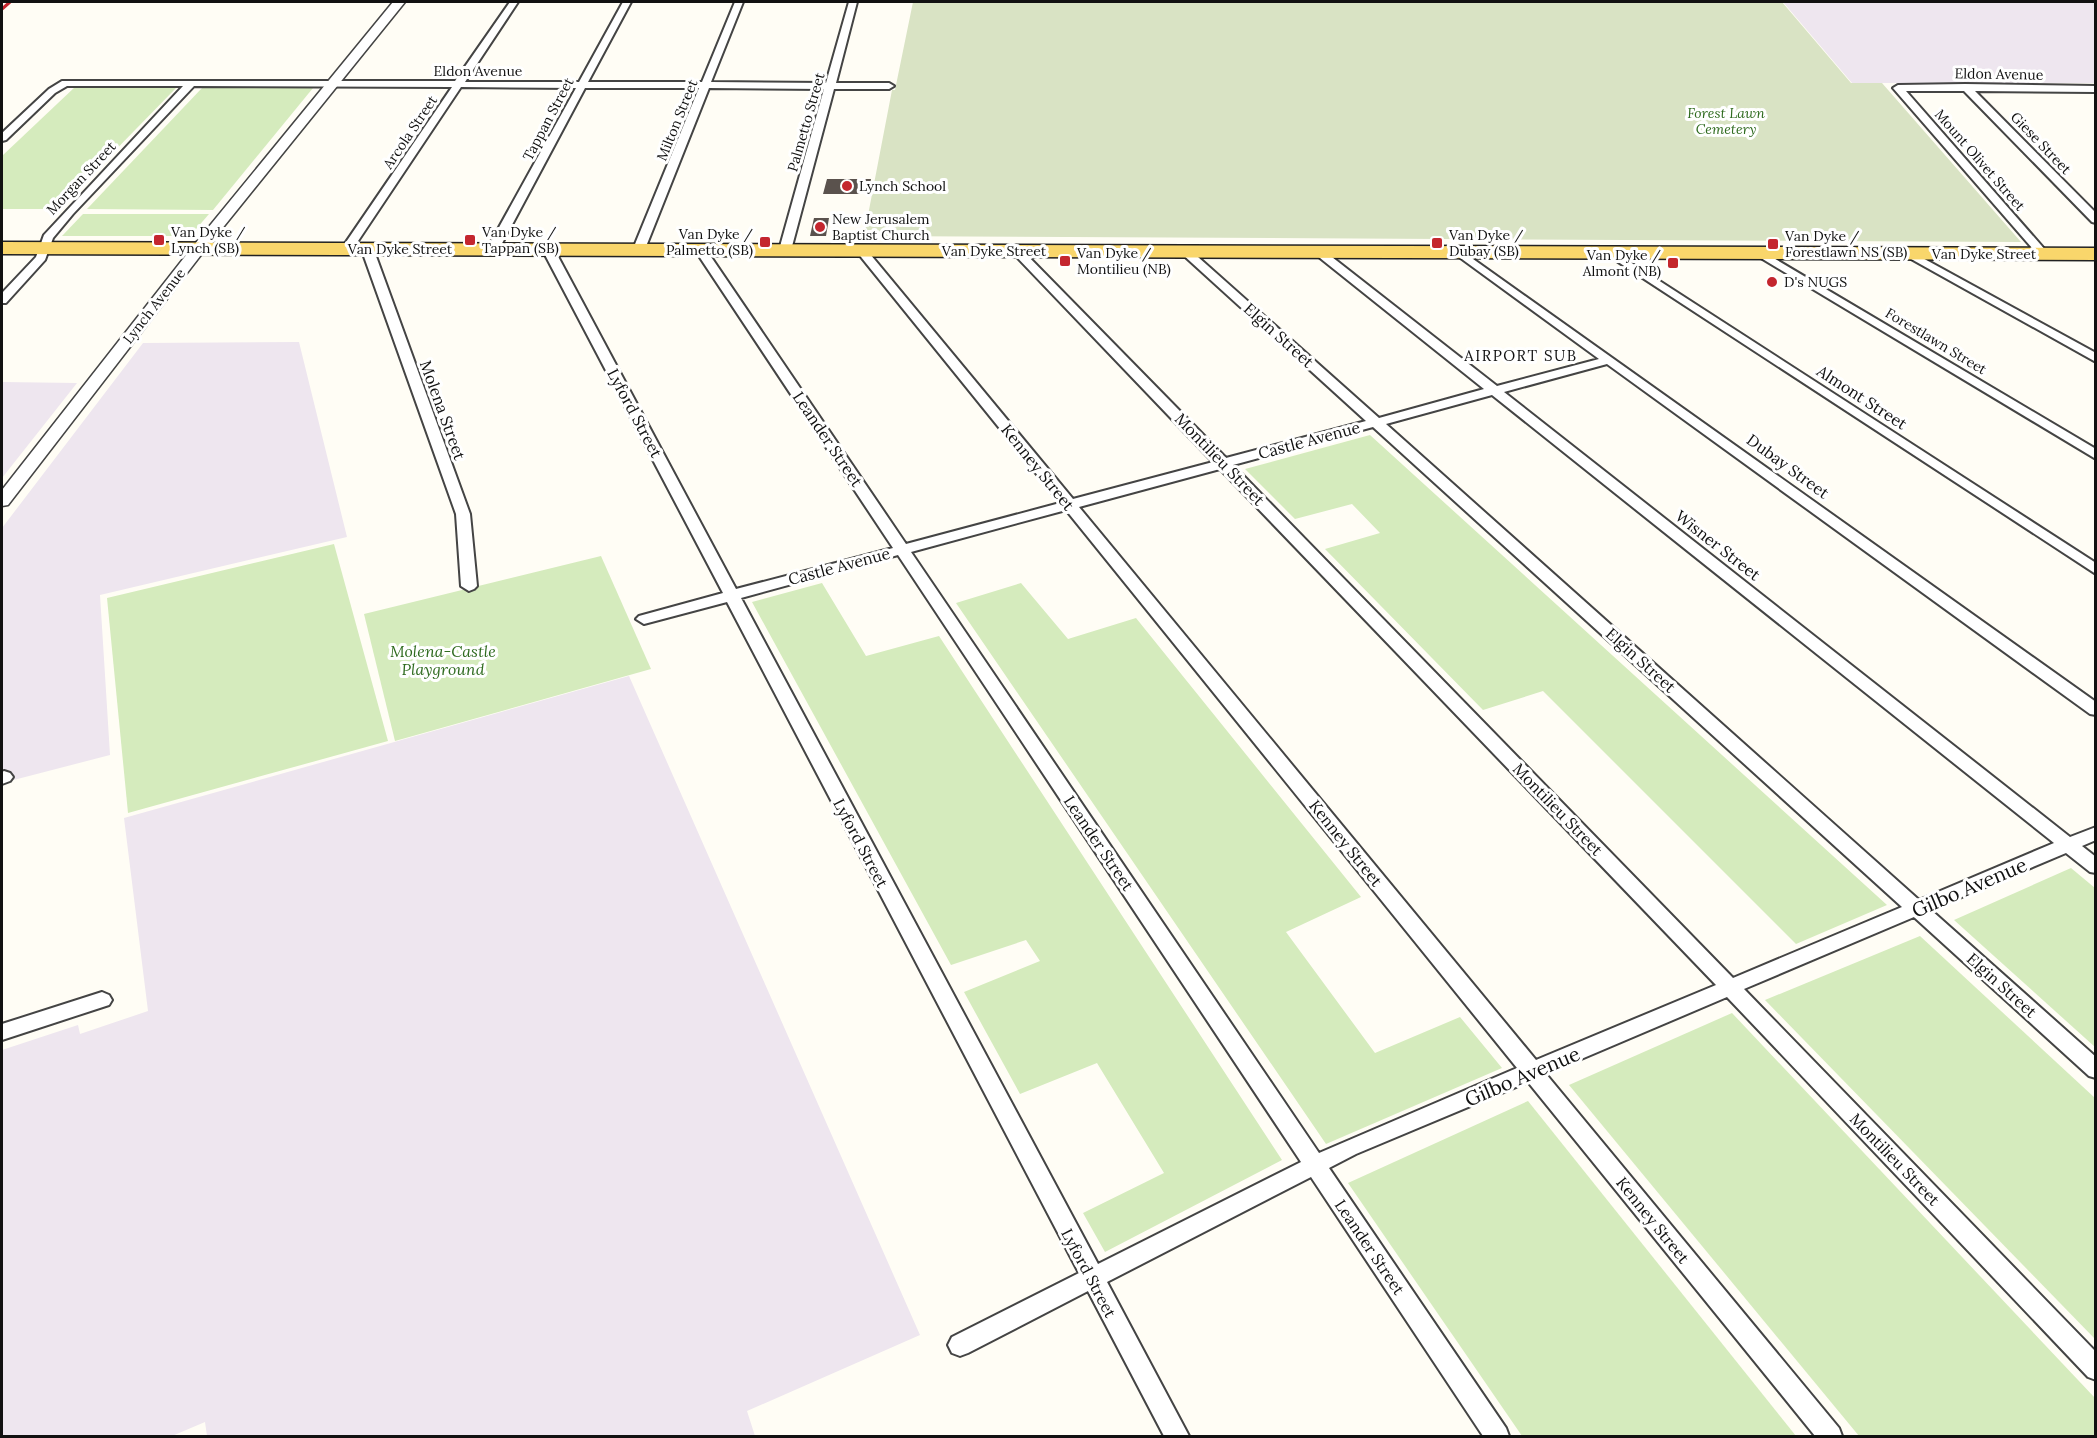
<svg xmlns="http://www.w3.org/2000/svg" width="2097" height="1438" font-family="Lora,serif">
  <rect width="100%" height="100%" fill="#fffdf5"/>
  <g fill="#eee6ef">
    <path d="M1783 2H2095V83H1852Z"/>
    <path d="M299 342 347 537 100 595 110 755 2 783V528L143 343Z"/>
    <path d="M2 382 77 383 2 478Z"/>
    <path d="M629 676 920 1335 747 1411 755 1436H207L205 1422 172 1436H2V1050L78 1025 80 1034 148 1011 124 818Z"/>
  </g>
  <g fill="#d5ebbd">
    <path d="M75 87 176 88 58 209H2V156Z"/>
    <path d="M202 88H313L213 210 87 209Z"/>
    <path d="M83 214H209L190 236H62Z"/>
    <path d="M1370 435 1887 905 1796 944 1543 691 1483 710 1325 549 1380 533 1352 504 1295 519 1245 469Z"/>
    <path d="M334 544 388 741 128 813 107 598Z"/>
    <path d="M601 556 651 669 395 741 364 614Z"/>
    <path d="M822 583 866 656 939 636 1282 1160 1105 1252 1083 1213 1164 1173 1097 1063 1020 1094 964 992 1040 961 1026 940 951 965 752 602Z"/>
    <path d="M1021 583 1068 639 1136 618 1361 897 1286 932 1375 1053 1460 1017 1502 1068 1326 1144 956 603Z"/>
    <path d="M2071 868 2095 888V1047L1954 920Z"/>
    <path d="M1920 936 2095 1098V1339L1765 1000Z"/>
    <path d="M1732 1013 2095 1398V1436H1859L1569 1085Z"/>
    <path d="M1528 1101 1796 1436H1522L1348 1183Z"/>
  </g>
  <path fill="#d9e3c4" d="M913 2H1782L1851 83H1882L2021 242 864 236 892 90H895Z"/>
  <g fill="#5a524d">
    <path d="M827 179H871L868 194H823Z"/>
    <path d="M814 218H829L826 236H810Z"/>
  </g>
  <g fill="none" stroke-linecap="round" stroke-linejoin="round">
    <defs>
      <g id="minor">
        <path d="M510 2H518L465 82H579L623 2H631L588 82H702L735 2H743L711 82 826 83 849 2H857L836 83H889L894 86 889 89H834L791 250 785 253 779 250 824 89 709 88 645 249 639 252 633 249 699 88H585L499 249 493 252 487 249 576 88 461 87 352 250 348 251 342 248 452 87 194 86 73 214 53 238 45 260 6 303H2V293L36 257 44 235 183 86H67L55 93 6 140 2 141V133L49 89 62 81H455Z"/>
        <path d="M1965 84 2096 86V92L1975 91 2096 213V223L2092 222 1964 91H1906L2047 252V256H2039L1893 88 1898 85Z"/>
        <path d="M367 245 373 248 470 514 477 586 474 589 469 591 461 586 456 514 361 248Z"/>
        <path d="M548 246 554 249 736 589 893 548 695 250 697 248H705L906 544 1060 503 857 252V248H865L1073 499 1213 462 1013 253V249H1021L1226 458 1366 421 1181 253V249H1189L1379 418 1484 389 1315 254V250H1323L1497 386 1599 359 1455 254V250L1459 249 2096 702V715L2090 714 1607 364 1504 392 2070 837 2096 827V840L2082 846 2096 857V873L2090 872 2066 853 1931 910 2096 1057V1078L2089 1076 1914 917 1744 989 2096 1352V1380L2088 1377 1727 997 1546 1074 1839 1428 1842 1436H1815L1528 1082 1356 1154 1329 1168 1506 1428 1509 1436H1483L1311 1177 1107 1282 1189 1436H1164L1088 1291 968 1353 960 1356 952 1353 948 1345 952 1337 1079 1273 727 602 644 624 636 619 639 616 723 593 542 249ZM1492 395 2054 843 1919 900 1386 424ZM1373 427 1902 907 1733 978 1233 465ZM1220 469 1716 985 1536 1060 1079 507ZM1066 510 1517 1068 1319 1153 911 552ZM898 555 1301 1162 1098 1264 741 598Z"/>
        <path d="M1610 249 2096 563V574L1606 254 1604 252Z"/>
        <path d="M1760 250 2096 449V459L1756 255V251Z"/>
        <path d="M1908 250 2096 353V362L1904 255V251Z"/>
        <path d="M4 771 10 773 13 777 10 781 2 784V772Z"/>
        <path d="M102 992 109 995 112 1000 109 1005 2 1040V1024Z"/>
      </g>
      <path id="tertiary" d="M393 2H405L204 251 8 505 2 506V490L194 245Z"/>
      <path id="primary" d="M2 242 2096 248V260L2 254Z"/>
    </defs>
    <use href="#minor" stroke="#444" stroke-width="4"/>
    <use href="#tertiary" stroke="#444" stroke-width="3"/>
    <use href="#primary" stroke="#222" stroke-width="3"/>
    <use href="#minor" fill="#fff" fill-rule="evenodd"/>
    <use href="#tertiary" fill="#fff" fill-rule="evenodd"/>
    <use href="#primary" fill="#f9d66b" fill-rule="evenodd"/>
    <path stroke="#c4262e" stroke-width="3" d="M2 9 10 2"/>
  </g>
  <g fill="#c4262e" stroke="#fff" stroke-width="2">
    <circle cx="847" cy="186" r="6"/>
    <circle cx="820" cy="227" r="6"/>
    <rect x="153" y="234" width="12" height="12" rx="3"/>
    <rect x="464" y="234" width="12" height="12" rx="3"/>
    <rect x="759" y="236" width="12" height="12" rx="3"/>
    <rect x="1431" y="237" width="12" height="12" rx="3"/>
    <rect x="1767" y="238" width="12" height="12" rx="3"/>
    <rect x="1059" y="255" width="12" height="12" rx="3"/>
    <rect x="1667" y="257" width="12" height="12" rx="3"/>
    <circle cx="1772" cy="282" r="6"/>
  </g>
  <g text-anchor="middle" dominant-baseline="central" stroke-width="6" stroke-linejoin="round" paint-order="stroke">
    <g font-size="14" fill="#111" stroke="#fff">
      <text x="478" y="71">Eldon Avenue</text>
      <text transform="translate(1999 74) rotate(1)">Eldon Avenue</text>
      <text transform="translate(548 119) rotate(-62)">Tappan Street</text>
      <text transform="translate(677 120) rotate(-68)">Milton Street</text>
      <text transform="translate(806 122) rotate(-74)">Palmetto Street</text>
      <text transform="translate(410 132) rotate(-56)">Arcola Street</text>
      <text transform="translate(2041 143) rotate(46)">Giese Street</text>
      <text transform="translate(1980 160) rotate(49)">Mount Olivet Street</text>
      <text transform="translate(81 178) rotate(-47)">Morgan Street</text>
      <text x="400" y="249">Van Dyke Street</text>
      <text x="994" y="251">Van Dyke Street</text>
      <text x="1984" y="254">Van Dyke Street</text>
      <text transform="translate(154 306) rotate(-52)">Lynch Avenue</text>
      <text transform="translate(1936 341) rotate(31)">Forestlawn Street</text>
    </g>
    <g font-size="14" font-style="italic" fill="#2f6b1f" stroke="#fff">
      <text x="1726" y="113">Forest Lawn<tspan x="1726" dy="16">Cemetery</tspan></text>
    </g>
    <g font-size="14" fill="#111" stroke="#fff" text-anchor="start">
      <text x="859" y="186">Lynch School</text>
      <text x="832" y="219">New Jerusalem<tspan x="832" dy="16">Baptist Church</tspan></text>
      <text x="171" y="232">Van Dyke /<tspan x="171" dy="16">Lynch (SB)</tspan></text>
      <text x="482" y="232">Van Dyke /<tspan x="482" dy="16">Tappan (SB)</tspan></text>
      <text x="753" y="234" text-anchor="end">Van Dyke /<tspan x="753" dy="16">Palmetto (SB)</tspan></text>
      <text x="1449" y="235">Van Dyke /<tspan x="1449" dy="16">Dubay (SB)</tspan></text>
      <text x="1785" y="236">Van Dyke /<tspan x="1785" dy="16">Forestlawn NS (SB)</tspan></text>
      <text x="1077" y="253">Van Dyke /<tspan x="1077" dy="16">Montilieu (NB)</tspan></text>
      <text x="1661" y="255" text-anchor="end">Van Dyke /<tspan x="1661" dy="16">Almont (NB)</tspan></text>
      <text x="1784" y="282">D's NUGS</text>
    </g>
    <g font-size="15" letter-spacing="1.5" fill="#111" stroke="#fff">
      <text x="1521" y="355">AIRPORT SUB</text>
    </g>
    <g font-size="16" fill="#111" stroke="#fff">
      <text transform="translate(1279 335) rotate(42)">Elgin Street</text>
      <text transform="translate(1862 397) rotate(33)">Almont Street</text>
      <text transform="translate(443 410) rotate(70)">Molena Street</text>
      <text transform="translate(635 413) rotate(62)">Lyford Street</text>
      <text transform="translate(828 439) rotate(56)">Leander Street</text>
      <text transform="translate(1309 440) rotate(-15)">Castle Avenue</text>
      <text transform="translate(1220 459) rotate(46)">Montilieu Street</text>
      <text transform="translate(1788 466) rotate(36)">Dubay Street</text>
      <text transform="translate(1038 467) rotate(51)">Kenney Street</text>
      <text transform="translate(1718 545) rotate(38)">Wisner Street</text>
      <text transform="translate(839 566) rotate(-15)">Castle Avenue</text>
      <text transform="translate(1641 660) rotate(42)">Elgin Street</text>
      <text transform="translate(1558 809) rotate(46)">Montilieu Street</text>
      <text transform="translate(861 843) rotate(62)">Lyford Street</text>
      <text transform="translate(1099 843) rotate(56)">Leander Street</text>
      <text transform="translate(1346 843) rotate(51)">Kenney Street</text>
      <text transform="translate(2002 985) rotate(42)">Elgin Street</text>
      <text transform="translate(1895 1159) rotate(46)">Montilieu Street</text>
      <text transform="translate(1653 1220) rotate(51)">Kenney Street</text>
      <text transform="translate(1370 1247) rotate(56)">Leander Street</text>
      <text transform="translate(1089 1273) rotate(62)">Lyford Street</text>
    </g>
    <g font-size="16" font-style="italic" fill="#2f6b1f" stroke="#fff">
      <text x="443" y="651">Molena-Castle<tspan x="443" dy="18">Playground</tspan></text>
    </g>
    <g font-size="20" fill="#111" stroke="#fff">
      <text transform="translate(1969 887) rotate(-23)">Gilbo Avenue</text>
      <text transform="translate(1522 1076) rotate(-23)">Gilbo Avenue</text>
    </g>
  </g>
  <rect width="2097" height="1438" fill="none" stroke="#111111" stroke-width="6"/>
</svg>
